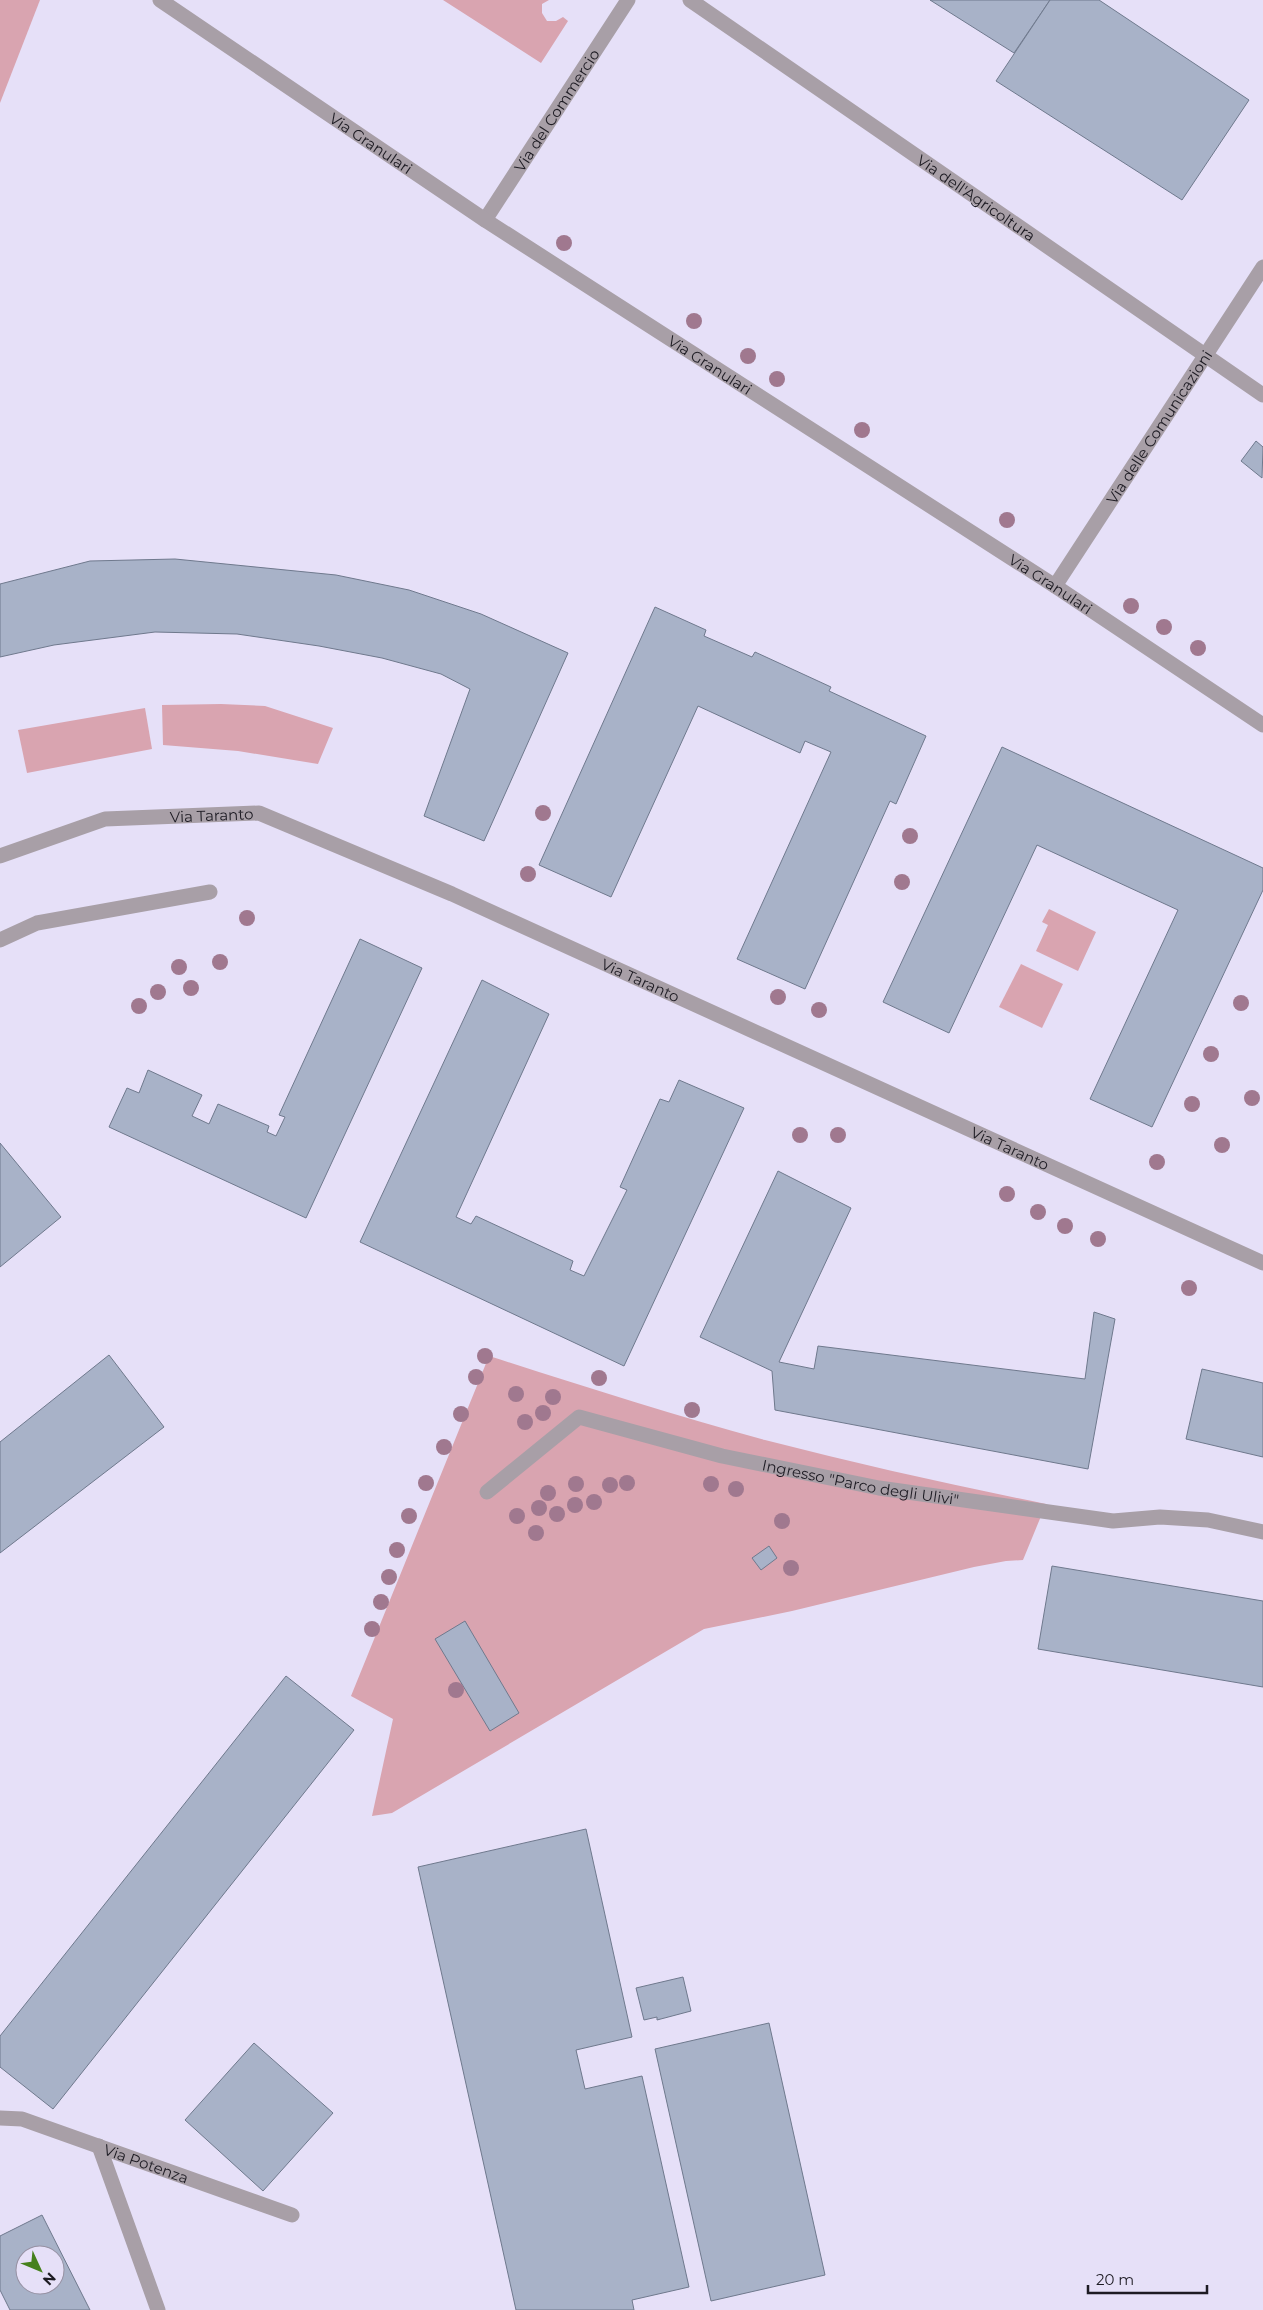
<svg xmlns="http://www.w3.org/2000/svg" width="1263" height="2310" font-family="Montserrat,sans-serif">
  <rect width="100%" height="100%" fill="#e6e0f8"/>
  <g fill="#d9a4b0">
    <path d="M0 0H40L0 103Z"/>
    <path d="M443 0H549L542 4V13L547 21H556L563 17 568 21 541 63Z"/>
    <path d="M221 704 265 706 333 728 318 764 238 751 163 745 162 705Z"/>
    <path d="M145 708 152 749 27 773 18 730Z"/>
    <path d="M1049 909 1096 932 1078 971 1036 951 1048 925 1042 922Z"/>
    <path d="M1021 964 1063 984 1042 1028 999 1007Z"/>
    <path d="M489 1356C580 1385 672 1415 765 1440 858 1464 952 1485 1046 1504L1023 1560 1006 1561 974 1567 792 1611 704 1629 392 1813 372 1816 393 1719 351 1696Z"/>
  </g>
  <g fill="#a8b2c8" stroke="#6f798d" fill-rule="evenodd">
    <path d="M930 0H1050L1014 53Z"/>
    <path d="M1050 0H1099L1249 100 1182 200 996 81Z"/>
    <path d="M1256 441 1263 447 1262 478 1241 461Z"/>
    <path d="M175 559 336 575 409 590 481 614 568 653 484 841 424 816 470 689 441 674 382 658 319 646 237 634 155 632 54 645 0 657V584L90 561Z"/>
    <path d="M655 607 706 630 704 636 752 657 755 652 831 687 829 691 926 736 896 804 890 801 805 989 737 959 831 752 805 741 800 753 698 706 611 897 539 865Z"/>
    <path d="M1002 747 1263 868V890L1152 1127 1090 1099 1178 910 1037 845 949 1033 883 1002Z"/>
    <path d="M360 939 422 968 306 1218 109 1127 127 1088 139 1093 148 1070 202 1095 192 1116 209 1124 218 1104 269 1126 267 1132 276 1136 285 1117 279 1115Z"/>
    <path d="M482 980 549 1014 456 1217 471 1224 476 1216 573 1261 570 1270 584 1276 627 1190 620 1187 660 1099 669 1102 679 1080 744 1108 624 1366 360 1242Z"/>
    <path d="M0 1143 61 1217 0 1267Z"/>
    <path d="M778 1171 851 1208 779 1362 814 1369 818 1346 1085 1379 1094 1312 1115 1319 1088 1469 775 1410 772 1371 700 1337Z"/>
    <path d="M109 1355 164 1427 0 1553V1442Z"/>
    <path d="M1202 1369 1263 1383V1457L1186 1439Z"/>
    <path d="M769 1546 777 1558 761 1570 752 1558Z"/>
    <path d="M1052 1566 1263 1601V1687L1038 1649Z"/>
    <path d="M465 1621 519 1713 490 1731 435 1639Z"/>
    <path d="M286 1676 354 1730 53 2109 0 2067V2036Z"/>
    <path d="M586 1829 632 2037 576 2050 585 2089 642 2076 689 2287 632 2300 634 2310H516L418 1867Z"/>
    <path d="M683 1977 691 2011 657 2020V2017L644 2020 636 1988Z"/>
    <path d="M769 2023 825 2275 711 2301 655 2049Z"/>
    <path d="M254 2043 333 2113 263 2191 185 2120Z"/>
    <path d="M42 2215 90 2310H10L0 2290V2236ZM25 2255H55V2285H25Z"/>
  </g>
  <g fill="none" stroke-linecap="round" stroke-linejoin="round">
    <g stroke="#a89fa7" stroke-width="15">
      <path id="s1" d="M487 1492 579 1417 722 1456 879 1488 1113 1521 1160 1517 1208 1520 1263 1532"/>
      <path d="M99 2146 158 2310"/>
    </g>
    <g stroke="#a89fa7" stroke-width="15">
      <path id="s2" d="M690 0 1263 395"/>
      <path id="s3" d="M485 220 628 0"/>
      <path id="s4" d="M1055 586 1263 267"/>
      <path id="s5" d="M0 856 105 819 259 813 452 894 1263 1263"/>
      <path d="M0 940 37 923 210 892"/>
      <path id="s6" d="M0 2118 22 2119 292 2215"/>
    </g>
    <path stroke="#a89fa7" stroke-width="15" id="s7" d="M160 0 485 220 1055 586 1263 725"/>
  </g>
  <g fill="#a0788f">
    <circle cx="564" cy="243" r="8"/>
    <circle cx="694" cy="321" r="8"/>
    <circle cx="748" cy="356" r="8"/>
    <circle cx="777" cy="379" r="8"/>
    <circle cx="862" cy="430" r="8"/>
    <circle cx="1007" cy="520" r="8"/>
    <circle cx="1131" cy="606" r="8"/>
    <circle cx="1164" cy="627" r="8"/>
    <circle cx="1198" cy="648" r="8"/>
    <circle cx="543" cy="813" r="8"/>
    <circle cx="910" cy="836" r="8"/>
    <circle cx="528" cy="874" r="8"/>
    <circle cx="902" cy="882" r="8"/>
    <circle cx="247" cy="918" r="8"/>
    <circle cx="220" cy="962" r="8"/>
    <circle cx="179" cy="967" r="8"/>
    <circle cx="191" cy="988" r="8"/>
    <circle cx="158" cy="992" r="8"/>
    <circle cx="778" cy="997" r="8"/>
    <circle cx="1241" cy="1003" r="8"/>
    <circle cx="139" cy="1006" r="8"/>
    <circle cx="819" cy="1010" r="8"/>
    <circle cx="1211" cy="1054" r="8"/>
    <circle cx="1252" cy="1098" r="8"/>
    <circle cx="1192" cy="1104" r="8"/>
    <circle cx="800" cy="1135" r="8"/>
    <circle cx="838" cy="1135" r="8"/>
    <circle cx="1222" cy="1145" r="8"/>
    <circle cx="1157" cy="1162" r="8"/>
    <circle cx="1007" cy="1194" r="8"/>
    <circle cx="1038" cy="1212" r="8"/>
    <circle cx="1065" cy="1226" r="8"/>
    <circle cx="1098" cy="1239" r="8"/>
    <circle cx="1189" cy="1288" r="8"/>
    <circle cx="485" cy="1356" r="8"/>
    <circle cx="476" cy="1377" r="8"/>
    <circle cx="599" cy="1378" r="8"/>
    <circle cx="516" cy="1394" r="8"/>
    <circle cx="553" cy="1397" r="8"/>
    <circle cx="692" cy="1410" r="8"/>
    <circle cx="543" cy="1413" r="8"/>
    <circle cx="461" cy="1414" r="8"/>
    <circle cx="525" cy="1422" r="8"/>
    <circle cx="444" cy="1447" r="8"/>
    <circle cx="426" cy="1483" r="8"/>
    <circle cx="627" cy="1483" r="8"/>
    <circle cx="576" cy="1484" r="8"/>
    <circle cx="711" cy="1484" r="8"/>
    <circle cx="610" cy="1485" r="8"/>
    <circle cx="736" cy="1489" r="8"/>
    <circle cx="548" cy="1493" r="8"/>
    <circle cx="594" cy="1502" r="8"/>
    <circle cx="575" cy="1505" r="8"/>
    <circle cx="539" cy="1508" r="8"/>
    <circle cx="557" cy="1514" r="8"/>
    <circle cx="409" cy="1516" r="8"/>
    <circle cx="517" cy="1516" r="8"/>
    <circle cx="782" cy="1521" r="8"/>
    <circle cx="536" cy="1533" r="8"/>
    <circle cx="397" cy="1550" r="8"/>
    <circle cx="791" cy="1568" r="8"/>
    <circle cx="389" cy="1577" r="8"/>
    <circle cx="381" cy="1602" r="8"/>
    <circle cx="372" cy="1629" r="8"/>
    <circle cx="456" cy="1690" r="8"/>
  </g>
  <g text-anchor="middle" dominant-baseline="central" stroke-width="4" stroke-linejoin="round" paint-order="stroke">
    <g font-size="15" fill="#1d1b23" stroke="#e6e0f8">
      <text stroke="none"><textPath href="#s3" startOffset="131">Via del Commercio</textPath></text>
      <text stroke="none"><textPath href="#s7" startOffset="255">Via Granulari</textPath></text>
      <text stroke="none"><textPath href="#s2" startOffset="348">Via dell'Agricoltura</textPath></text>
      <text stroke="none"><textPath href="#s7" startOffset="660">Via Granulari</textPath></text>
      <text stroke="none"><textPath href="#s4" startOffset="190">Via delle Comunicazioni</textPath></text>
      <text stroke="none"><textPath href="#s7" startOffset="1065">Via Granulari</textPath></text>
      <text stroke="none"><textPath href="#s5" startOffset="218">Via Taranto</textPath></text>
      <text stroke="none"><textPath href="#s5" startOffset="682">Via Taranto</textPath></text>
      <text stroke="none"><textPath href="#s5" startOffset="1088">Via Taranto</textPath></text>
      <text stroke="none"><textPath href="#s1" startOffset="408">Ingresso "Parco degli Ulivi"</textPath></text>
      <text stroke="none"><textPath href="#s6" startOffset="154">Via Potenza</textPath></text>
    </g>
  </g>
  <g transform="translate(40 2270) rotate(134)"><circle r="24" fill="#e6e0f8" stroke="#9691a3"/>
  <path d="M0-4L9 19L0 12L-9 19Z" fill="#45801c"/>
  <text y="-8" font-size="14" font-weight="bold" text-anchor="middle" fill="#1d1b23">N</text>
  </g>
  <path d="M1088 2285v8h119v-8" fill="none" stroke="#1d1b23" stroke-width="2.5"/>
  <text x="1096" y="2285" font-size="15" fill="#1d1b23" stroke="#e6e0f8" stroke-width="4" paint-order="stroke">20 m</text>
</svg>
